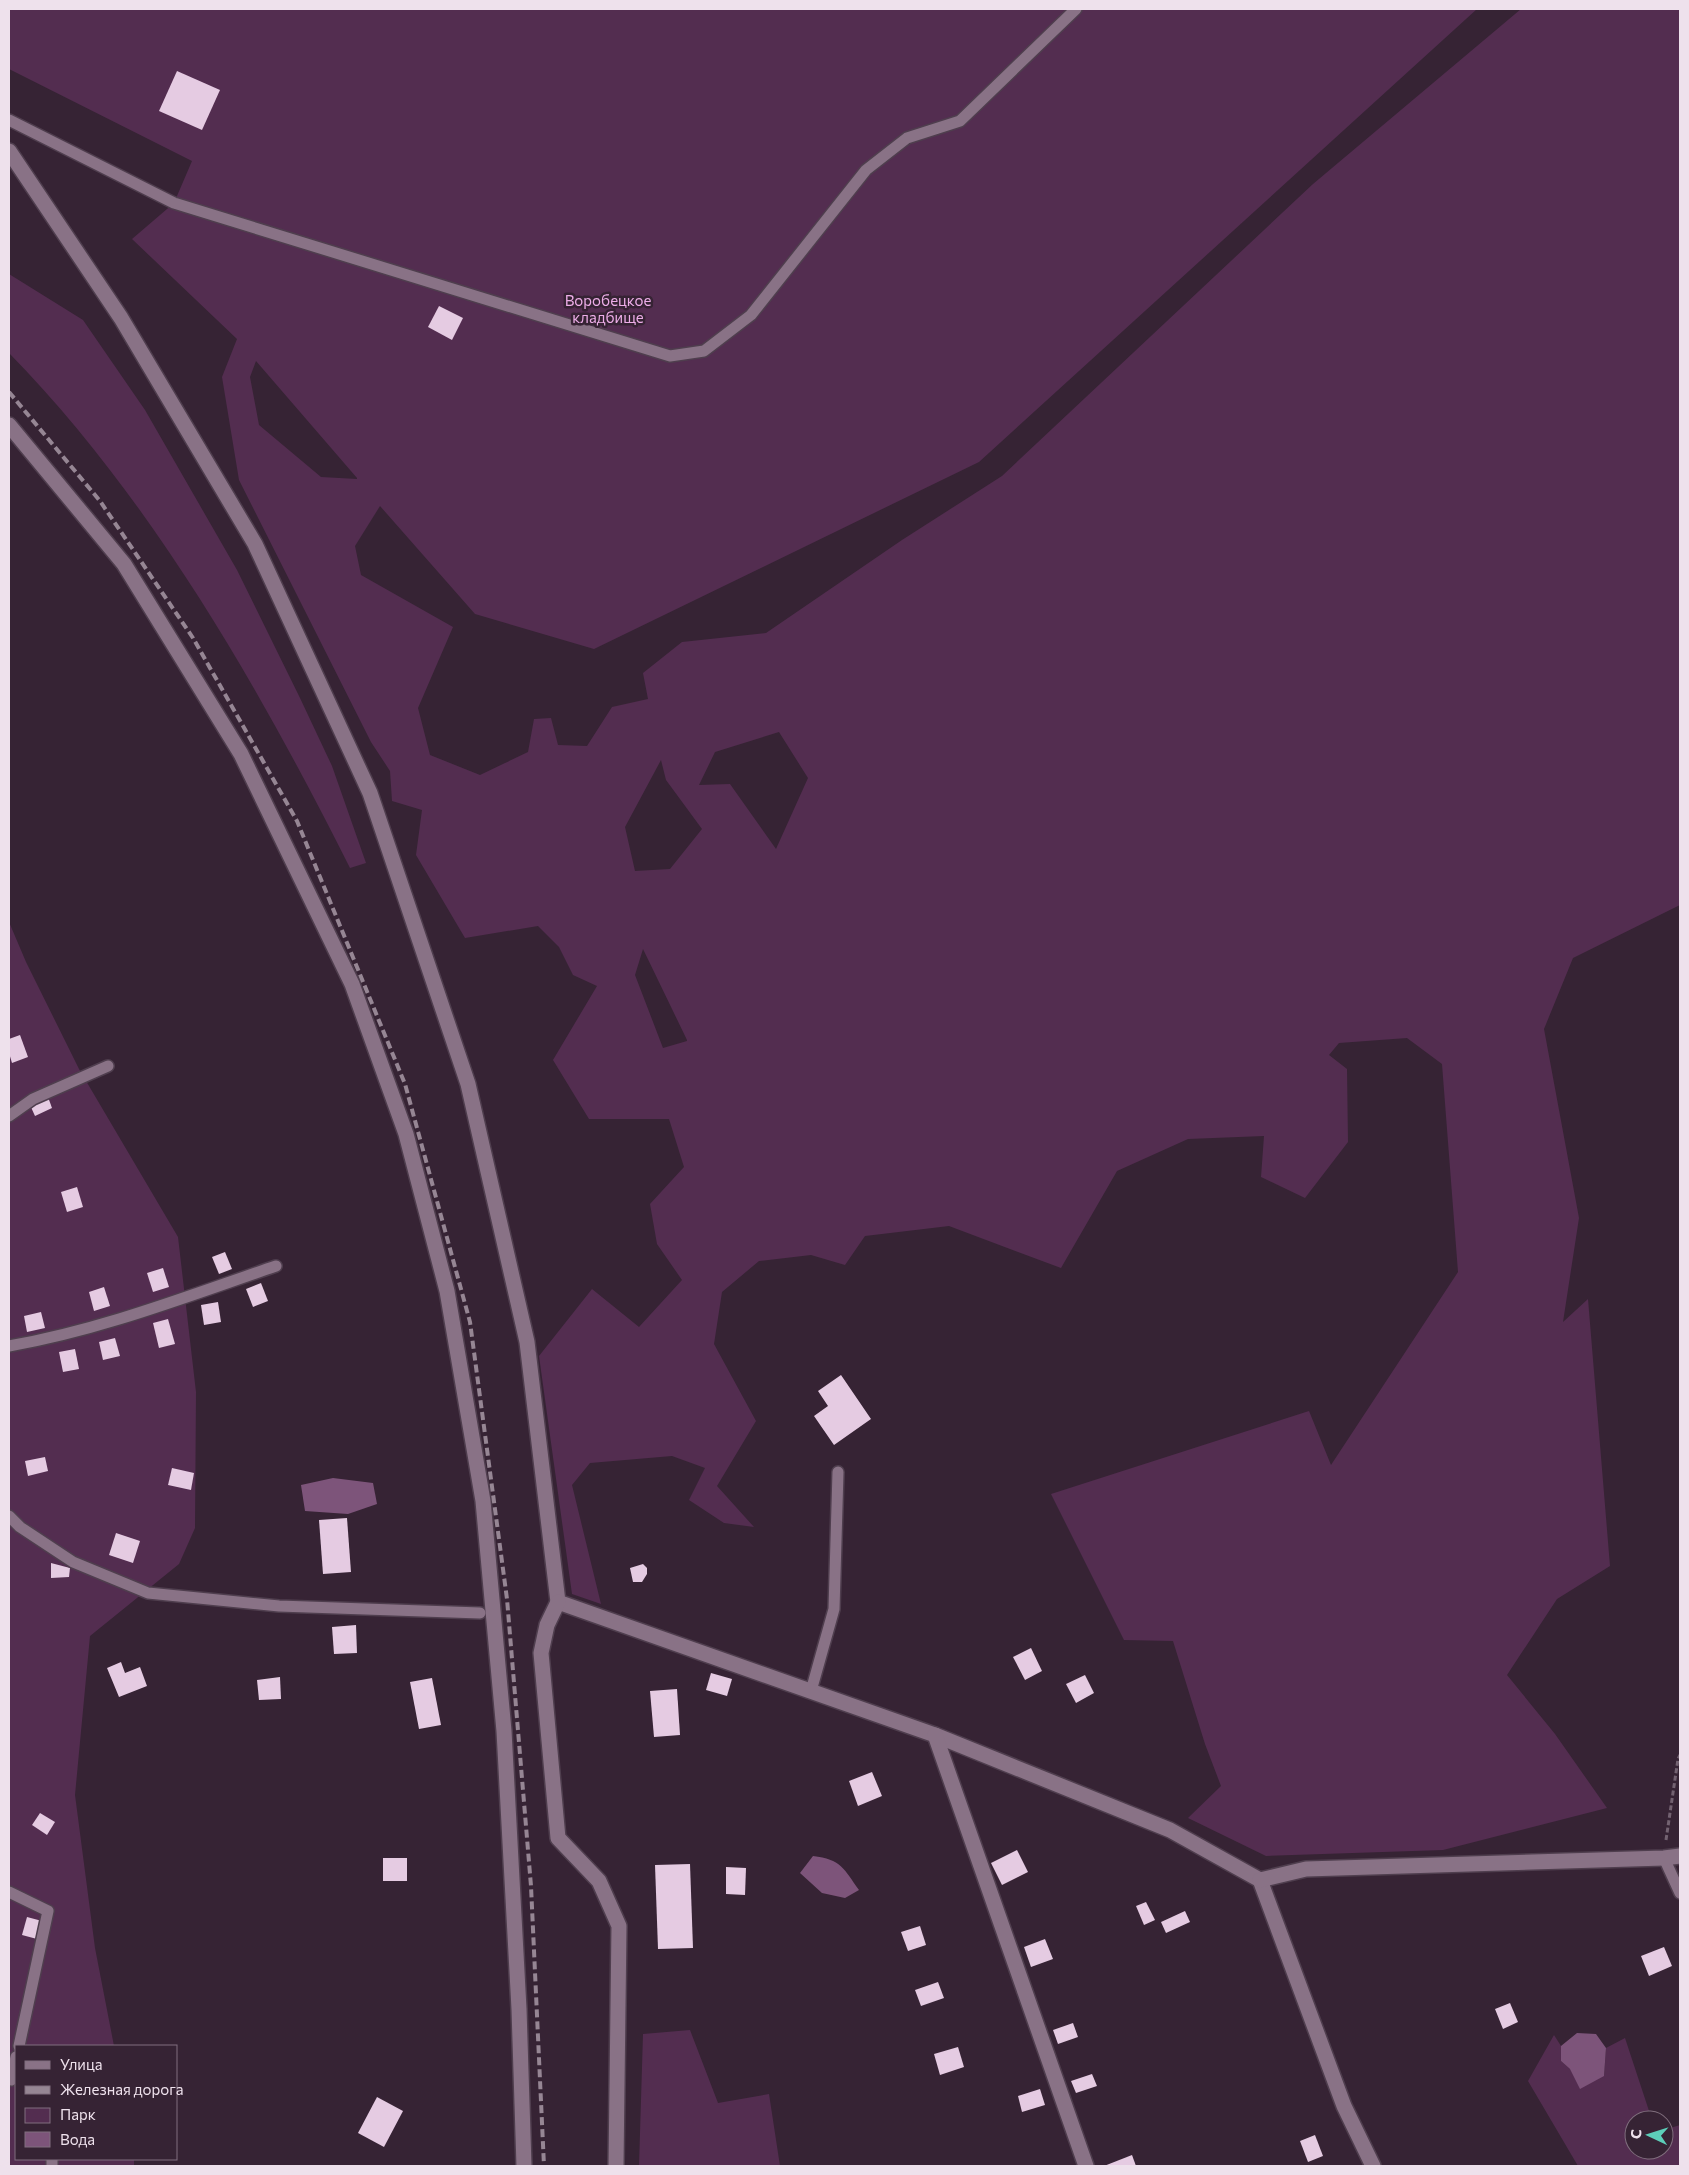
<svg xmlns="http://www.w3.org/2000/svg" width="1689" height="2175" font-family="Commissioner,sans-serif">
  <rect width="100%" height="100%" fill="#362334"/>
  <g fill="#532d50" fill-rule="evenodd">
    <path d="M9 9H1477L979 462 594 649 475 614 380 506 355 546 361 575 453 627 418 708 430 755 480 775 528 752 534 719 551 718 558 745 587 746 612 707 648 699 643 673 682 642 766 633 902 540 1002 476 1313 184 1521 9H1680V905L1573 958 1544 1029 1579 1218 1563 1322 1588 1299 1610 1566 1557 1599 1507 1675 1555 1734 1607 1808 1443 1850 1266 1856 1188 1818 1221 1786 1205 1744 1173 1641 1124 1640 1051 1494 1309 1411 1331 1465 1458 1272 1442 1064 1407 1038 1339 1043 1329 1055 1347 1069 1348 1142 1305 1198 1261 1177 1264 1136 1188 1139 1117 1171 1061 1268 949 1226 865 1236 845 1265 811 1255 759 1261 722 1292 714 1344 756 1421 717 1486 754 1527 724 1523 689 1500 705 1468 672 1456 590 1463 572 1485 601 1604 572 1594 539 1356 592 1289 639 1327 682 1280 657 1244 650 1204 684 1167 669 1119H589L553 1060 597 986 573 975 559 947 538 926 465 938 416 855 422 810 392 801 390 771 371 742 239 480 222 377 237 339 132 239 174 203 192 161 9 69ZM256 361 357 478V479L321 477 259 425 250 377ZM779 732 808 778 776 849 730 784 699 785 715 752ZM661 760 666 780 702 829 670 869 635 871 625 827ZM643 949 687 1040V1041L663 1048 635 975Z"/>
    <path d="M9 274 83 320 145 410 237 570 300 698 332 766 366 863 350 868C259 687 151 498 9 353Z"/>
    <path d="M9 922 26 962 79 1069 178 1237 196 1392 195 1528 179 1564 90 1636 75 1795 95 1948 114 2046H16V2159H134V2166H9Z"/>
    <path d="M690 2030 718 2103 769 2094 780 2166H639L643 2034Z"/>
    <path d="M1554 2035 1561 2046V2061L1570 2069 1604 2076 1606 2048 1625 2038 1652 2120H1634V2150H1664V2130L1680 2125V2166H1578L1528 2081Z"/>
  </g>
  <g fill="#7d547a">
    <path d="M333 1478 373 1483 377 1504 348 1514 305 1511 301 1485Z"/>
    <path d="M813 1856C841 1859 844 1869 859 1890L845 1898 822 1893 800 1873Z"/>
    <path d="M1577 2033 1596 2034 1606 2048 1604 2076 1580 2089 1570 2069 1561 2061V2046Z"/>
  </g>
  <g fill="#e5cbe2">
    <path d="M177 71 220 90 202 130 159 111Z"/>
    <path d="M439 306 463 318 452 340 428 327Z"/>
    <path d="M20 1035 28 1057 12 1063 9 1053V1039Z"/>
    <path d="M48 1097 52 1108 35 1116 30 1105Z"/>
    <path d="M77 1187 83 1207 67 1212 61 1192Z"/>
    <path d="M225 1252 232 1269 219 1274 212 1257Z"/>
    <path d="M163 1268 169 1287 153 1292 147 1273Z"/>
    <path d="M261 1283 268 1301 253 1307 246 1289Z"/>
    <path d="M104 1287 110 1306 94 1311 89 1292Z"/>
    <path d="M218 1302 221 1322 204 1325 201 1305Z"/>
    <path d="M41 1312 45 1328 27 1332 24 1316Z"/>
    <path d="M168 1319 175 1344 159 1348 153 1323Z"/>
    <path d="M115 1338 120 1356 103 1360 99 1342Z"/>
    <path d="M75 1349 79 1369 63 1372 59 1352Z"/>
    <path d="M841 1375 871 1419 834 1445 814 1416 828 1406 818 1391Z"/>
    <path d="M45 1457 48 1471 28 1476 25 1461Z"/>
    <path d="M172 1468 194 1473 191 1490 168 1485Z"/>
    <path d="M347 1518 351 1572 323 1574 319 1520Z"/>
    <path d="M116 1533 140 1541 133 1563 109 1555Z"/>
    <path d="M51 1563 70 1568 69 1577 51 1578Z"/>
    <path d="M643 1564 647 1568V1574L642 1582H633L630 1568Z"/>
    <path d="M356 1625 357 1653 334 1654 332 1627Z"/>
    <path d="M1031 1648 1042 1671 1025 1680 1013 1657Z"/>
    <path d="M121 1662 125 1673 140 1667 147 1686 119 1697 107 1668Z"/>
    <path d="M711 1673 732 1679 727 1696 706 1690Z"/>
    <path d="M1085 1675 1094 1693 1076 1703 1066 1684Z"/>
    <path d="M280 1677 281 1699 259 1700 257 1680Z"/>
    <path d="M432 1678 441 1725 419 1729 410 1682Z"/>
    <path d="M677 1689 680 1735 654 1737 650 1691Z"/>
    <path d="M872 1772 882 1796 858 1806 849 1781Z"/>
    <path d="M40 1813 55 1822 47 1835 32 1825Z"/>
    <path d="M1017 1850 1028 1872 1002 1885 991 1863Z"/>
    <rect x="383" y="1858" width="24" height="23"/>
    <path d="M690 1864 693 1948 658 1949 655 1865Z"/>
    <path d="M726 1867 746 1868 745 1895 726 1894Z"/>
    <path d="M1146 1902 1155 1920 1144 1925 1136 1906Z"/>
    <path d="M1185 1911 1190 1922 1166 1933 1161 1922Z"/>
    <path d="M27 1917 42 1921 37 1939 22 1935Z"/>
    <path d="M920 1926 926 1945 908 1951 901 1932Z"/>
    <path d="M1045 1939 1053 1959 1031 1967 1024 1947Z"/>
    <path d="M1664 1947 1672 1966 1649 1976 1641 1956Z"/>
    <path d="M938 1982 944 1998 921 2006 915 1990Z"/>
    <path d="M1510 2003 1518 2022 1503 2029 1495 2009Z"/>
    <path d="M1073 2023 1078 2037 1058 2044 1053 2030Z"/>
    <path d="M958 2047 964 2067 940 2075 934 2054Z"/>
    <path d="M1092 2074 1097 2086 1076 2093 1071 2081Z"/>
    <path d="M1040 2089 1045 2105 1022 2112 1018 2096Z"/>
    <path d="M377 2097 403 2111 384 2147 358 2133Z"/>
    <path d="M1315 2135 1323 2156 1308 2162 1300 2141Z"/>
    <path d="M1132 2155 1136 2166H1104Z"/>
  </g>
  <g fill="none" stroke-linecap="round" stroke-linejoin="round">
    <defs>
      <g id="service">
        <path d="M9 120 174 203 670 356 704 351 751 315 866 170 907 138 960 121 1076 9"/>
        <path d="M9 1116 33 1099 108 1066"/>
        <path d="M9 1346C101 1330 188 1296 276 1266"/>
        <path d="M9 1516 20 1527 73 1562 148 1593 279 1606 480 1613"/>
        <path d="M811 1691 834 1609 838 1472"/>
        <path d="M1664 1858 1680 1893"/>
        <path d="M9 1892 48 1911 19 2046"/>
        <path d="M11 2080 16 2057"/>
        <path d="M52 2166V2159"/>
      </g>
      <g id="minor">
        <path d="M9 151 121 318 255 544 370 793 468 1084 527 1342 558 1602 935 1735 1170 1830 1260 1880 1344 2106 1373 2166"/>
        <path d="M9 425 124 564 241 754 352 984 406 1134 447 1291 483 1501 504 1731 519 2009 524 2166"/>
        <path d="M558 1602 547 1625 541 1653 558 1838 599 1881 619 1926 616 2166"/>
        <path d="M935 1735 1086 2166"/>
        <path d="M1260 1880 1306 1869 1664 1858 1680 1856"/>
      </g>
    </defs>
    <use href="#service" stroke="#4f3e4e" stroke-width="14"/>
    <use href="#minor" stroke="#4f3e4e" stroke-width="18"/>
    <path stroke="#736271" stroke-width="3" stroke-dasharray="5 2.5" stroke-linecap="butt" d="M1666 1840 1678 1759 1680 1755"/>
    <use href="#service" stroke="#897286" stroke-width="11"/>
    <use href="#minor" stroke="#897286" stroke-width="15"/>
    <path stroke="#968694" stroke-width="4" stroke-dasharray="8 4" stroke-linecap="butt" d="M9 392 100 501 193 638 297 821 405 1084 470 1322 507 1599 531 1886 544 2166"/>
  </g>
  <g text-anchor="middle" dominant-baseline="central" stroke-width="5" stroke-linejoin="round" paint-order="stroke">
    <g font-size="15" fill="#edade8" stroke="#362334">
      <text x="608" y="300">Воробецкое<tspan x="608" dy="17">кладбище</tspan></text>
    </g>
  </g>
  <rect width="1689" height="2175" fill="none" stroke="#eee1ec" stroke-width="20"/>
  <rect x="15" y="2045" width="162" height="115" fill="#362334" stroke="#806f7e"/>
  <rect x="25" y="2061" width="25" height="8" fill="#897286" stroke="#806f7e"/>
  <text x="60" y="2070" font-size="15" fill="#eee1ec">Улица</text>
  <rect x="25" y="2086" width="25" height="8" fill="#968694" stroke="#806f7e"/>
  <text x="60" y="2095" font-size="15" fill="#eee1ec">Железная дорога</text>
  <rect x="25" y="2108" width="25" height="15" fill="#532d50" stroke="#806f7e"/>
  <text x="60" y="2120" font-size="15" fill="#eee1ec">Парк</text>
  <rect x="25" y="2132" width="25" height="15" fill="#7d547a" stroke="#806f7e"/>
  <text x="60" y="2145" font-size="15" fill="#eee1ec">Вода</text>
  <g transform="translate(1649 2135) rotate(274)"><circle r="24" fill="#362334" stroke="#806f7e"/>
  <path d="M0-4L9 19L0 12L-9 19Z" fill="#5dceb9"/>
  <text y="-8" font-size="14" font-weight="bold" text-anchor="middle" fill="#eee1ec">С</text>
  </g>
</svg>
